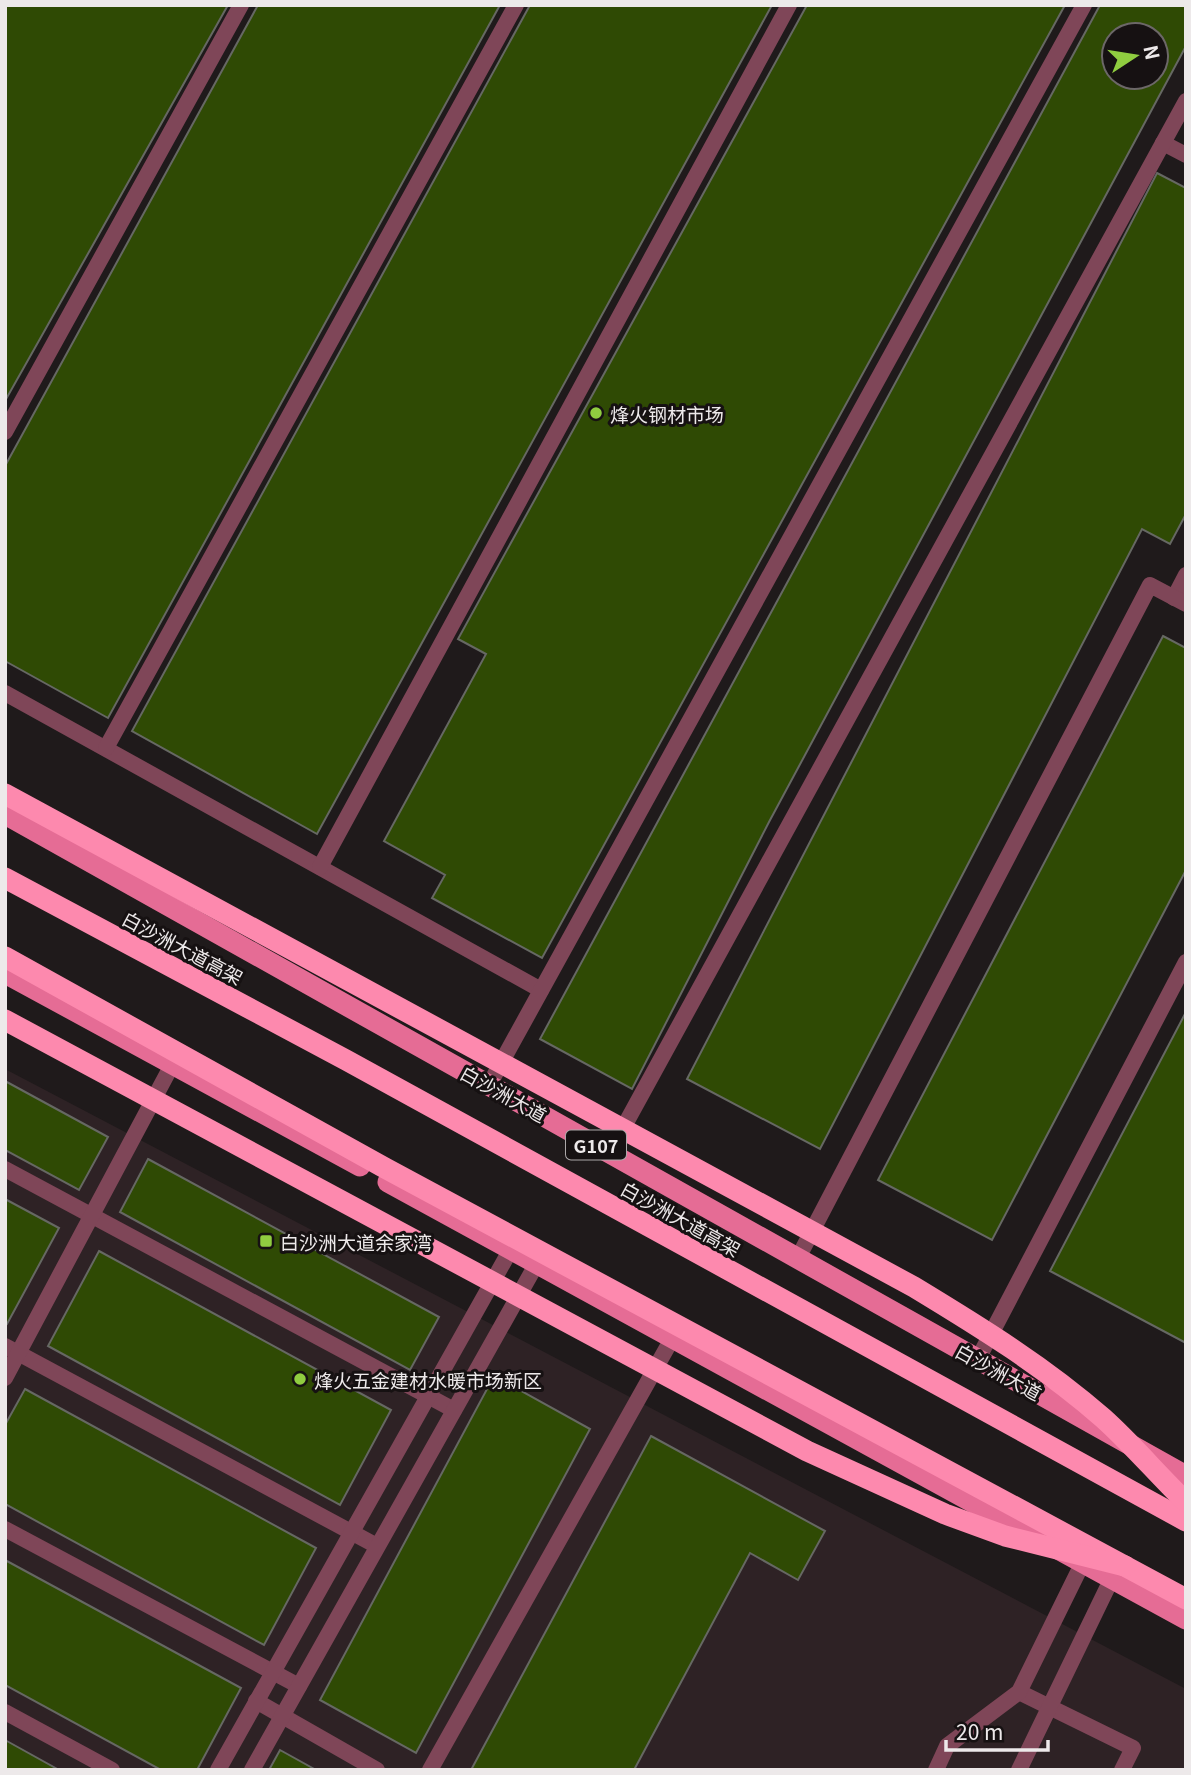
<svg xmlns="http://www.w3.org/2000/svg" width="1191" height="1775" font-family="Georgia,'Noto Sans SC',serif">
  <rect width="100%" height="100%" fill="#1f1a1b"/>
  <path fill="#2e2225" d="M5 1069 1186 1689V1770H5Z"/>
  <g fill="#2f4a04" stroke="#666863" stroke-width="2" fill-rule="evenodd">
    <path d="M5 5H228L5 401Z"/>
    <path d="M258 5H500L108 718 5 661V466Z"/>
    <path d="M530 5H772L317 834 132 731Z"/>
    <path d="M807 5H1065L542 958 432 898 445 875 384 841 486 654 458 639Z"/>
    <path d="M1100 5H1186V46L769 822 632 1089 540 1039ZM1114 35H1156V77H1114Z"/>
    <path d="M1157 173 1186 188V514L1170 544 1142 529 820 1149 687 1079Z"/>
    <path d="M1163 636 1186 648V870L992 1240 878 1180Z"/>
    <path d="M1186 1012V1343L1050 1271Z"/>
    <path d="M5 1081 108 1137 79 1190 5 1150Z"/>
    <path d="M148 1159 439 1317 410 1370 120 1212Z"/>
    <path d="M5 1199 59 1228 7 1324 5 1323Z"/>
    <path d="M99 1251 391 1410 340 1505 48 1346Z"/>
    <path d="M494 1376 590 1429 416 1753 320 1700Z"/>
    <path d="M25 1389 316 1548 264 1645 5 1504V1425Z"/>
    <path d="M651 1436 825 1531 798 1580 750 1553 634 1770H471Z"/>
    <path d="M5 1560 241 1688 197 1770H161L5 1685Z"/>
    <path d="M5 1740 59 1770H5Z"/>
    <path d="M280 1750 316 1770H269Z"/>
  </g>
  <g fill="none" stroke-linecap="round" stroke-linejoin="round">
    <g stroke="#7f4658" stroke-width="16">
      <path d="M1163 143 1186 155"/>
      <path d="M5 432 241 5"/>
      <path d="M1174 598 1186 575"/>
      <path d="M5 693 541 990"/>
      <path d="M106 748 516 5"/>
      <path d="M320 867 789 5"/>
      <path d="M489 1085 1084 5"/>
      <path d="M610 1152 1186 101"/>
      <path d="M5 1169 454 1410"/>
      <path d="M798 1258 1150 585 1186 604"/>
      <path d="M5 1346 377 1546"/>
      <path d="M978 1359 1186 962"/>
      <path d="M5 1378 173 1063"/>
      <path d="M5 1529 299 1686"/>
      <path d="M1019 1692 1133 1748 1122 1770"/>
      <path d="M256 1701 377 1770"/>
      <path d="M5 1712 112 1770"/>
      <path d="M218 1770 511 1249"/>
      <path d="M252 1770 537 1263"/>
      <path d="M430 1770 673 1337"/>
      <path d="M936 1770 947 1746 1019 1692 1083 1562"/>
      <path d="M1019 1770 1112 1578"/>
    </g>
    <g stroke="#e56c95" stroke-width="21">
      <path d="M5 814 1186 1476"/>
      <path d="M5 973 360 1166"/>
      <path d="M388 1182 1186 1619"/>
    </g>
    <g stroke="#fd89ae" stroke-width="21">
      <path d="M5 878 346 1060 1186 1521"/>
      <path d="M5 957 385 1168 1186 1599"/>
    </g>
    <g stroke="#fd89ae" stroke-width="21">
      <path d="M5 794 914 1287C980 1327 1045 1367 1103 1418 1132 1444 1158 1475 1186 1502"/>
      <path d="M5 1020 807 1451 945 1514 1005 1536 1125 1566"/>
    </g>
  </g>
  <g fill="#90cd40" stroke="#161112" stroke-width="2.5">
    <circle cx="596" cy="413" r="7"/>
    <rect x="259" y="1234" width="14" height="14" rx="3.5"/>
    <circle cx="300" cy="1379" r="7"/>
  </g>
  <g text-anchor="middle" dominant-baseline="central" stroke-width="6" stroke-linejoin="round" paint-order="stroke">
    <rect fill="#161112" stroke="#aca8a9" stroke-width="2" x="566" y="1130.5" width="60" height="29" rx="5"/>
    <g font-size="18" font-weight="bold" fill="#ede9ea">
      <text x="596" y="1145">G107</text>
    </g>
    <g font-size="19" fill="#ede9ea" stroke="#161112" text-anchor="start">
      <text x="610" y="413">烽火钢材市场</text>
      <text x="280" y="1241">白沙洲大道余家湾</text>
      <text x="314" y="1379">烽火五金建材水暖市场新区</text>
    </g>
    <g font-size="19" fill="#ede9ea" stroke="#161112">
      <text transform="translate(183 947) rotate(28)">白沙洲大道高架</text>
      <text transform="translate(504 1093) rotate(29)">白沙洲大道</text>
      <text transform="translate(681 1218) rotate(29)">白沙洲大道高架</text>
      <text transform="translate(999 1371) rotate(29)">白沙洲大道</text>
    </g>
  </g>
  <rect width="1191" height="1775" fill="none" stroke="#ede9ea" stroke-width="14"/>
  <g transform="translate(1135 56) rotate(78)"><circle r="33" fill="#161112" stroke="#6c6768" stroke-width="2"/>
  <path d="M0-5L12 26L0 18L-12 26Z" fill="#90cd40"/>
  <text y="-10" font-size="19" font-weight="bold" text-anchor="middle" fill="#ede9ea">N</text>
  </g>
  <path d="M946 1740v10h102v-10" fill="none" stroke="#ede9ea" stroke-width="3.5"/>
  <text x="956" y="1740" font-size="21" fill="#ede9ea" stroke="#161112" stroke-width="5" paint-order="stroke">20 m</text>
</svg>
